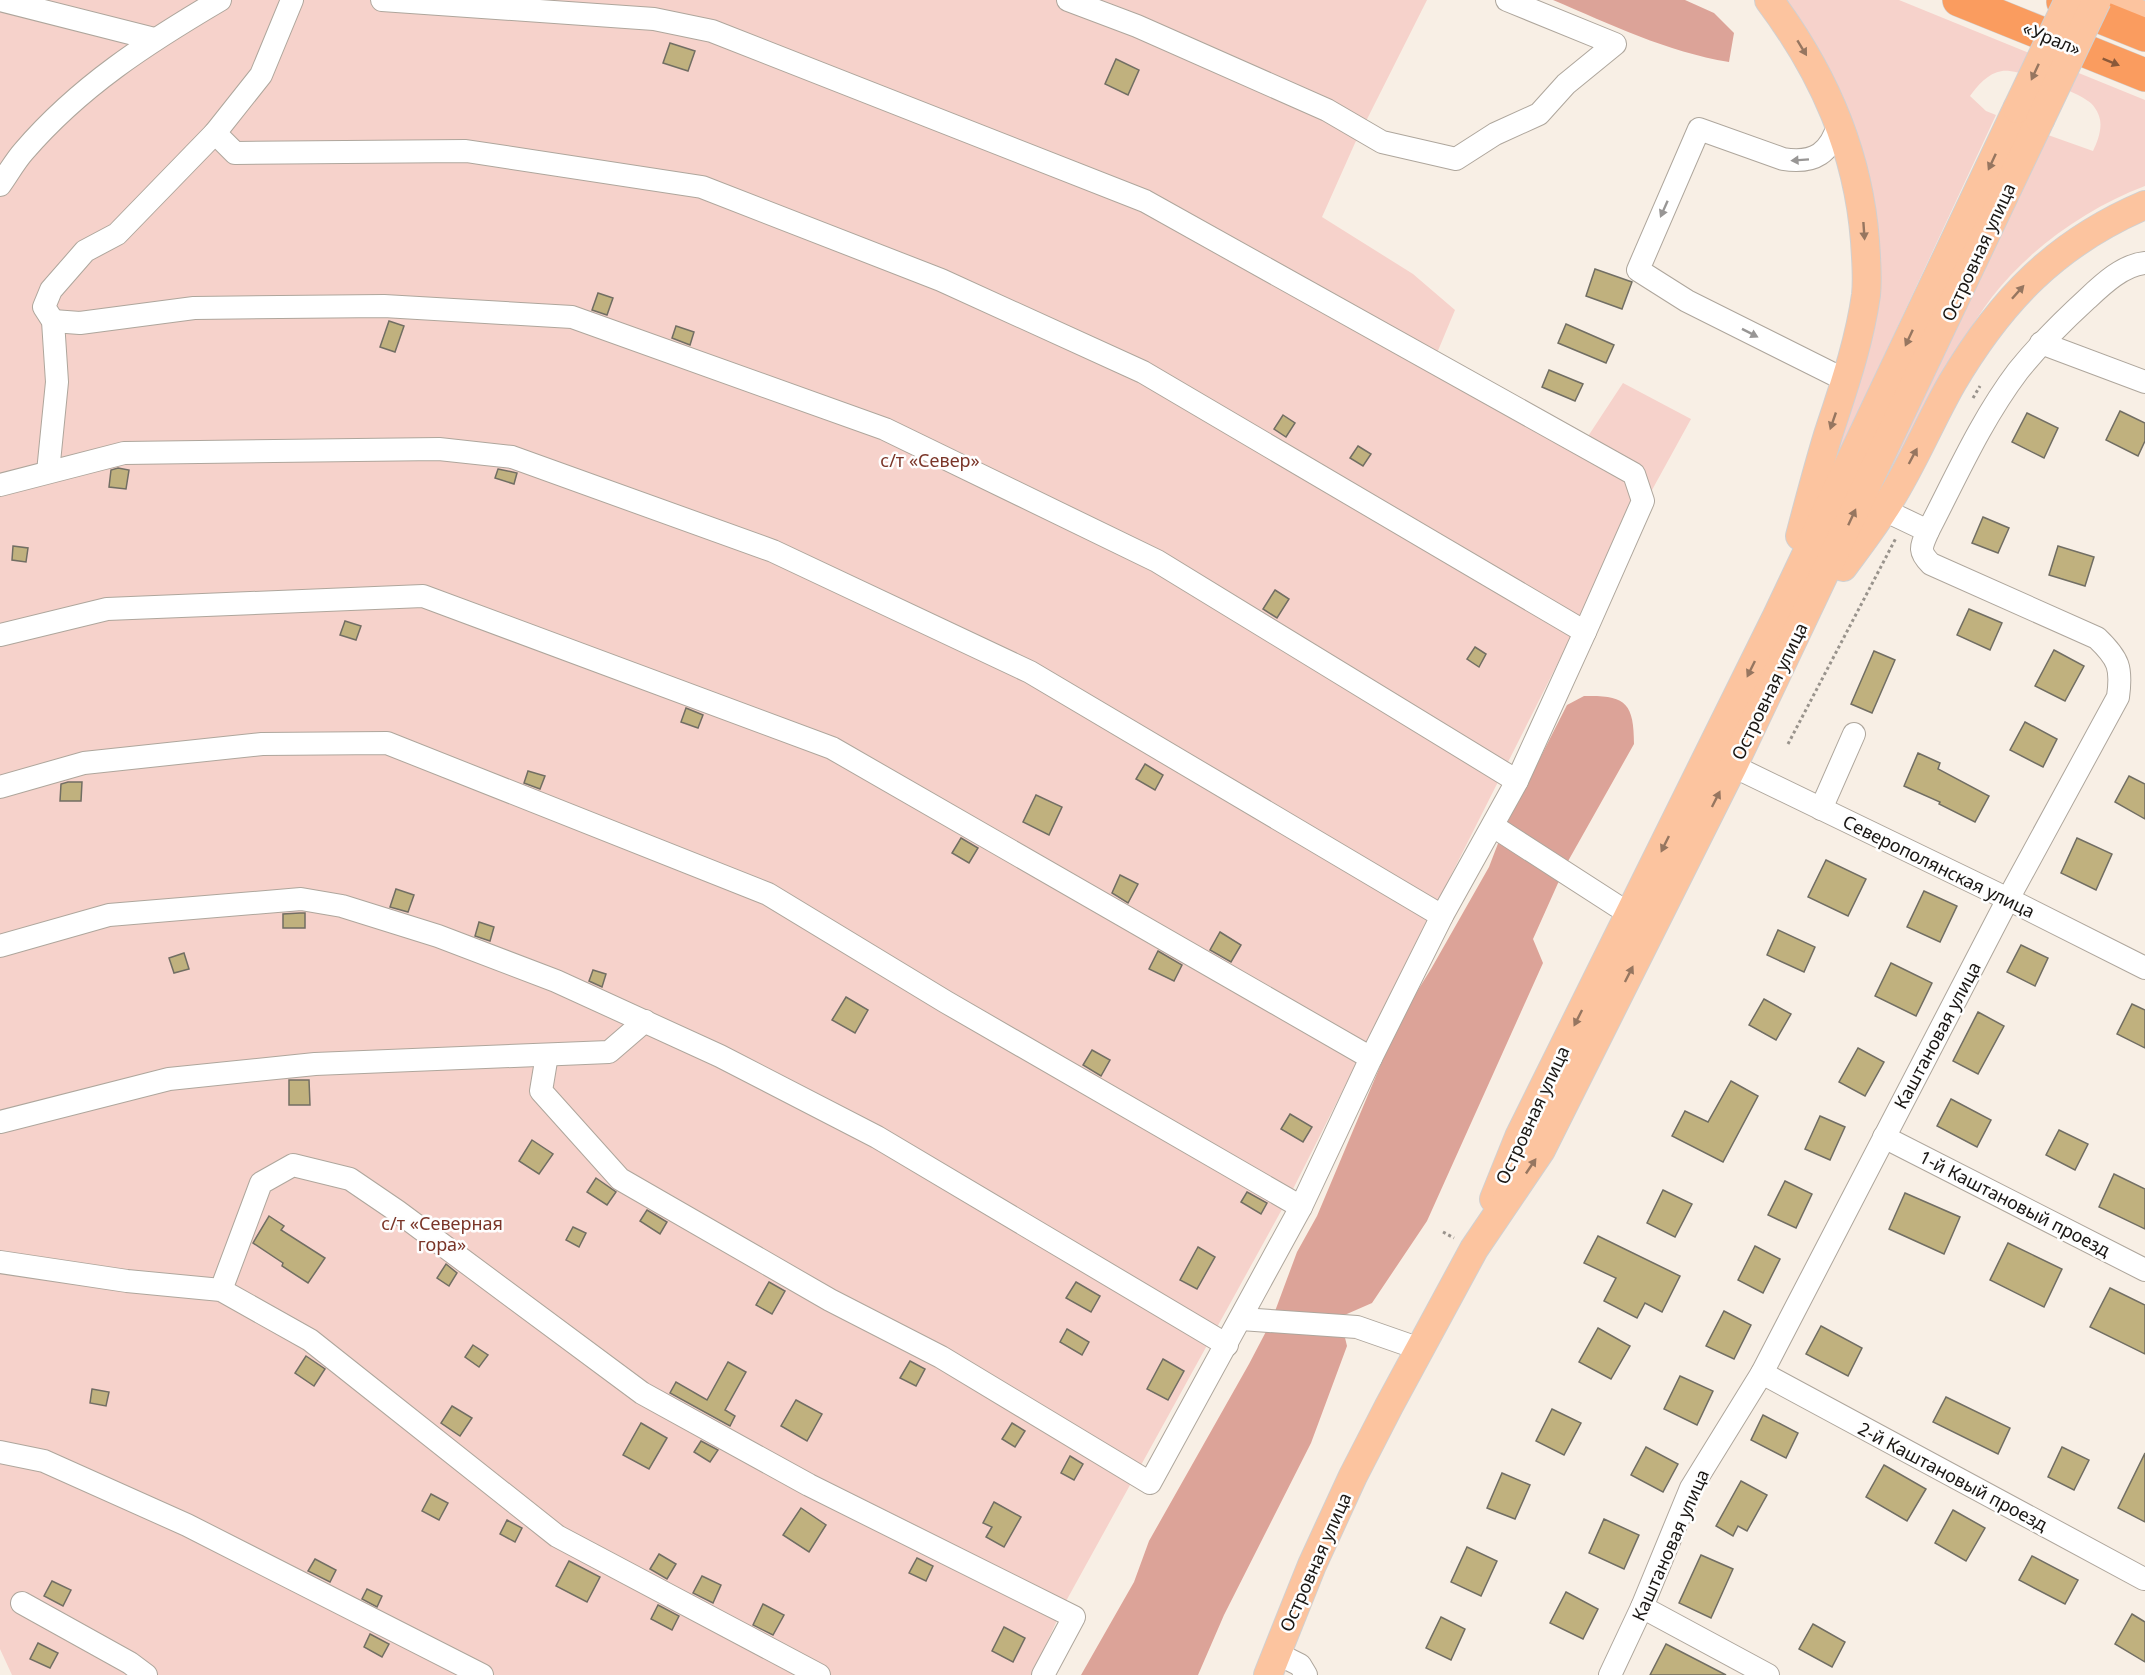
<svg xmlns="http://www.w3.org/2000/svg" width="2145" height="1675" font-family="'Noto Sans',sans-serif">
  <rect width="100%" height="100%" fill="#f8efe5"/>
  <g fill="#f6d2cb">
    <path d="M0 0H1427L1355 143 1322 217 1413 274 1455 310 1432 365 1579 450 1623 383 1691 419 1652 490 1646 488 1291 1193 1065 1603 1032 1675H12L0 1649Z"/>
    <path d="M1781 0H1899L2145 100V186C2087 208 2030 248 1992 297 1970 326 1953 359 1935 390 1913 432 1890 473 1868 514L2048 135 2093 151C2098 141 2103 127 2099 116 2097 110 2093 104 2088 101 2074 91 2018 68 2002 71 1988 73 1977 86 1970 96L1986 111 1996 115 1805 526 1876 261Z"/>
  </g>
  <g fill="#dca398">
    <path d="M1553 0H1685L1714 13 1734 33 1729 62C1667 52 1610 24 1553 0Z"/>
    <path d="M1584 696C1625 695 1634 702 1634 744L1567 863 1533 939 1543 963 1427 1221 1372 1303 1340 1317 1347 1346 1311 1443 1224 1615 1198 1675H1081L1134 1582 1149 1541 1249 1364 1271 1322 1297 1252 1317 1216 1400 1019 1431 969 1489 867 1502 833 1567 705Z"/>
  </g>
  <g fill="#c0b17e" stroke="#716e63" stroke-width="1.5">
    <path d="M670 43 695 51 688 71 663 63Z"/>
    <path d="M1116 59 1139 70 1128 95 1105 84Z"/>
    <path d="M1595 269 1632 282 1622 309 1586 296Z"/>
    <path d="M598 293 613 298 607 315 592 310Z"/>
    <path d="M389 321 404 326 395 352 380 347Z"/>
    <path d="M1566 324 1614 345 1606 363 1558 343Z"/>
    <path d="M676 326 694 332 690 345 672 338Z"/>
    <path d="M1549 370 1583 384 1575 401 1542 387Z"/>
    <path d="M2120 411 2145 423V441L2138 456 2106 440Z"/>
    <path d="M2027 413 2058 428 2044 458 2012 442Z"/>
    <path d="M1283 415 1295 423 1286 437 1274 429Z"/>
    <path d="M1358 446 1371 454 1363 466 1350 458Z"/>
    <path d="M118 468 129 470 126 489 109 487 111 470Z"/>
    <path d="M498 469 517 473 514 484 495 478Z"/>
    <path d="M1983 517 2009 528 1998 553 1972 543Z"/>
    <path d="M13 546 28 548 26 562 12 560Z"/>
    <path d="M2058 546 2094 557 2085 586 2049 575Z"/>
    <path d="M1275 590 1289 599 1277 618 1263 609Z"/>
    <path d="M1969 609 2002 623 1990 650 1957 635Z"/>
    <path d="M345 621 361 626 356 640 340 635Z"/>
    <path d="M1475 647 1486 654 1479 667 1467 659Z"/>
    <path d="M2054 650 2084 666 2065 701 2035 686Z"/>
    <path d="M1874 651 1895 660 1872 713 1851 704Z"/>
    <path d="M686 708 703 715 698 728 681 722Z"/>
    <path d="M2025 722 2057 739 2043 767 2010 750Z"/>
    <path d="M1918 753 1940 763 1938 769 1989 796 1975 822 1939 804 1940 802 1904 786Z"/>
    <path d="M1145 764 1163 775 1155 790 1136 779Z"/>
    <path d="M528 771 545 776 540 789 524 783Z"/>
    <path d="M2129 776 2145 784V819L2115 802Z"/>
    <path d="M68 782H82L81 801H60L61 784Z"/>
    <path d="M1036 795 1062 807 1049 835 1023 822Z"/>
    <path d="M961 838 978 848 969 863 952 853Z"/>
    <path d="M2077 838 2112 854 2096 890 2061 873Z"/>
    <path d="M1826 860 1866 879 1848 916 1808 897Z"/>
    <path d="M1120 875 1138 884 1128 903 1112 893Z"/>
    <path d="M396 889 414 895 408 912 390 907Z"/>
    <path d="M1924 891 1957 906 1940 942 1907 927Z"/>
    <path d="M300 913H305V928H283V914Z"/>
    <path d="M479 922 494 927 490 941 475 936Z"/>
    <path d="M1778 930 1815 947 1804 972 1767 955Z"/>
    <path d="M1220 932 1241 945 1231 962 1210 950Z"/>
    <path d="M2021 945 2048 958 2035 986 2007 972Z"/>
    <path d="M1158 951 1182 965 1174 981 1149 969Z"/>
    <path d="M184 953 189 969 174 973 169 958Z"/>
    <path d="M1891 963 1932 983 1916 1016 1875 996Z"/>
    <path d="M593 970 606 974 602 987 589 981Z"/>
    <path d="M846 997 868 1010 855 1033 832 1020Z"/>
    <path d="M1764 999 1791 1014 1776 1040 1749 1025Z"/>
    <path d="M2132 1004 2145 1010V1048L2117 1034Z"/>
    <path d="M1978 1012 2004 1026 1978 1074 1953 1061Z"/>
    <path d="M1858 1048 1884 1062 1865 1096 1839 1082Z"/>
    <path d="M1092 1050 1110 1060 1101 1076 1083 1065Z"/>
    <path d="M289 1080H309L310 1105H289Z"/>
    <path d="M1731 1081 1758 1096 1723 1162 1672 1136 1685 1111 1708 1122Z"/>
    <path d="M1951 1099 1991 1120 1977 1147 1937 1126Z"/>
    <path d="M1290 1114 1312 1127 1303 1142 1281 1129Z"/>
    <path d="M1820 1116 1845 1127 1830 1160 1805 1149Z"/>
    <path d="M2059 1130 2088 1144 2075 1170 2046 1155Z"/>
    <path d="M532 1140 553 1154 539 1174 519 1161Z"/>
    <path d="M2114 1174 2145 1189V1229L2099 1207Z"/>
    <path d="M596 1178 616 1192 607 1205 587 1192Z"/>
    <path d="M1785 1181 1812 1194 1796 1228 1768 1215Z"/>
    <path d="M1663 1190 1692 1204 1675 1237 1647 1223Z"/>
    <path d="M1247 1192 1267 1203 1261 1214 1241 1202Z"/>
    <path d="M1905 1193 1960 1217 1944 1254 1889 1229Z"/>
    <path d="M647 1210 667 1222 660 1234 640 1221Z"/>
    <path d="M269 1216 284 1226 281 1230 325 1258 308 1283 282 1266 283 1263 253 1243Z"/>
    <path d="M573 1227 586 1233 579 1247 566 1240Z"/>
    <path d="M1598 1236 1680 1276 1662 1312 1645 1303 1637 1318 1604 1301 1616 1278 1584 1263Z"/>
    <path d="M2008 1243 2062 1269 2044 1307 1990 1280Z"/>
    <path d="M1755 1246 1780 1259 1763 1293 1738 1280Z"/>
    <path d="M1198 1247 1215 1257 1197 1289 1180 1280Z"/>
    <path d="M446 1264 457 1273 449 1286 437 1278Z"/>
    <path d="M769 1282 785 1291 772 1314 756 1305Z"/>
    <path d="M1076 1282 1100 1296 1091 1312 1066 1298Z"/>
    <path d="M2110 1288 2145 1305V1354L2090 1327Z"/>
    <path d="M1724 1311 1751 1325 1734 1359 1706 1346Z"/>
    <path d="M1821 1326 1862 1348 1848 1376 1806 1354Z"/>
    <path d="M1598 1328 1630 1346 1611 1379 1579 1362Z"/>
    <path d="M1067 1329 1089 1342 1082 1355 1060 1342Z"/>
    <path d="M473 1345 488 1355 479 1367 465 1357Z"/>
    <path d="M306 1356 325 1369 314 1386 295 1373Z"/>
    <path d="M1163 1359 1184 1371 1168 1400 1147 1389Z"/>
    <path d="M910 1361 925 1369 916 1386 900 1378Z"/>
    <path d="M728 1362 746 1372 725 1410 735 1416 730 1426 670 1393 676 1382 707 1400Z"/>
    <path d="M1680 1376 1713 1391 1697 1425 1664 1409Z"/>
    <path d="M92 1389 109 1392 106 1406 90 1403Z"/>
    <path d="M1946 1397 2010 1428 1998 1454 1933 1422Z"/>
    <path d="M796 1400 822 1414 807 1441 781 1426Z"/>
    <path d="M452 1406 472 1418 460 1436 441 1423Z"/>
    <path d="M1552 1409 1581 1423 1564 1455 1536 1441Z"/>
    <path d="M1763 1415 1798 1433 1786 1458 1751 1440Z"/>
    <path d="M641 1423 667 1438 649 1469 623 1455Z"/>
    <path d="M1012 1423 1025 1431 1015 1447 1002 1439Z"/>
    <path d="M701 1441 718 1450 710 1462 694 1452Z"/>
    <path d="M1646 1447 1678 1464 1663 1492 1631 1475Z"/>
    <path d="M2062 1447 2089 1460 2074 1490 2048 1477Z"/>
    <path d="M2145 1453V1522L2118 1508Z"/>
    <path d="M1070 1456 1083 1464 1074 1480 1061 1473Z"/>
    <path d="M1884 1465 1926 1489 1907 1521 1866 1497Z"/>
    <path d="M1502 1473 1530 1485 1515 1519 1487 1508Z"/>
    <path d="M1741 1481 1767 1495 1747 1531 1738 1526 1733 1536 1716 1526Z"/>
    <path d="M431 1494 448 1503 439 1520 422 1511Z"/>
    <path d="M994 1502 1021 1517 1004 1547 986 1537 992 1527 983 1523Z"/>
    <path d="M801 1508 826 1525 809 1552 783 1535Z"/>
    <path d="M1953 1510 1985 1528 1966 1561 1935 1543Z"/>
    <path d="M1604 1519 1639 1535 1624 1569 1589 1553Z"/>
    <path d="M507 1520 522 1528 515 1542 500 1534Z"/>
    <path d="M1467 1547 1497 1561 1481 1596 1451 1582Z"/>
    <path d="M659 1554 676 1564 667 1579 650 1569Z"/>
    <path d="M1701 1555 1733 1569 1711 1618 1679 1603Z"/>
    <path d="M2032 1556 2078 1580 2065 1604 2019 1580Z"/>
    <path d="M917 1558 933 1566 926 1581 909 1573Z"/>
    <path d="M315 1559 336 1570 330 1582 308 1571Z"/>
    <path d="M569 1561 600 1577 587 1602 556 1586Z"/>
    <path d="M702 1576 721 1585 713 1603 693 1593Z"/>
    <path d="M52 1581 71 1590 63 1606 44 1596Z"/>
    <path d="M367 1589 382 1596 377 1607 362 1599Z"/>
    <path d="M1566 1592 1598 1609 1583 1639 1550 1623Z"/>
    <path d="M763 1604 784 1615 773 1635 753 1625Z"/>
    <path d="M658 1605 679 1616 672 1630 651 1619Z"/>
    <path d="M2132 1614 2145 1622V1662L2115 1644Z"/>
    <path d="M1441 1617 1465 1629 1451 1660 1426 1648Z"/>
    <path d="M1813 1624 1845 1642 1832 1667 1799 1649Z"/>
    <path d="M1004 1627 1025 1638 1013 1662 992 1651Z"/>
    <path d="M370 1634 389 1644 382 1657 364 1647Z"/>
    <path d="M38 1643 58 1653 50 1668 30 1659Z"/>
    <path d="M1666 1644 1726 1675H1650Z"/>
  </g>
  <g fill="none" stroke-linecap="round" stroke-linejoin="round">
    <defs>
      <g id="minor">
        <path d="M0 0 154 39"/>
        <path d="M382 0 654 19 712 31 1145 201 1634 474 1643 501 1585 632 1517 781 1442 916 1371 1058 1301 1207 1150 1483 941 1357 830 1300 620 1179 541 1091 547 1055"/>
        <path d="M1068 0 1137 26 1327 110 1382 142 1456 159 1495 134 1539 114 1566 84 1615 44 1507 0"/>
        <path d="M1839 123C1830 153 1815 164 1783 159L1699 129 1638 270 1687 301 1847 381"/>
        <path d="M215 133 235 153 466 151 702 187 941 280 1143 372 1585 632"/>
        <path d="M0 185C8 174 15 161 24 151 80 86 147 43 220 0"/>
        <path d="M53 321 80 323 194 308 384 306 572 317 885 429 1157 561 1517 781"/>
        <path d="M2041 343 2145 382"/>
        <path d="M48 472 57 382 53 321 44 307 51 290 85 251 117 234 215 133 261 75 292 0"/>
        <path d="M0 485 124 453 439 449 512 457 773 551 1030 672 1442 916"/>
        <path d="M1928 531C1956 477 1981 420 2018 371 2039 345 2063 321 2087 299 2103 284 2123 265 2145 263"/>
        <path d="M0 635 107 609 423 596 832 748 1371 1058"/>
        <path d="M1733 766 2008 899 2145 968"/>
        <path d="M0 787 84 763 262 744 387 743 768 894 946 1002 1301 1207"/>
        <path d="M1821 809 1854 734"/>
        <path d="M1493 826 1617 906 1631 913"/>
        <path d="M0 946 109 915 301 899 342 906 438 936 556 981 720 1056 877 1137 1227 1345"/>
        <path d="M0 1122 169 1079 315 1064 609 1052 645 1021"/>
        <path d="M1884 1137 2145 1270"/>
        <path d="M0 1262 127 1281 221 1290 310 1340 557 1536 819 1675"/>
        <path d="M221 1290 261 1183 293 1165 350 1179 397 1211 642 1393 809 1485 1074 1617 1043 1675"/>
        <path d="M1241 1319 1357 1327 1420 1349"/>
        <path d="M1762 1373 2144 1579"/>
        <path d="M0 1452 44 1461 187 1525 482 1675"/>
        <path d="M22 1603 130 1663 146 1675"/>
        <path d="M1642 1607 1768 1675"/>
        <path d="M1276 1653 1300 1665 1306 1675"/>
        <path d="M1610 1675 1642 1607 1691 1488 1762 1373 2008 899 2118 697C2122 668 2119 659 2097 638L1931 564C1918 551 1921 547 1928 531L1884 510"/>
      </g>
      <g id="major">
        <path d="M1769 0C1823 72 1858 150 1865 241 1866 258 1868 277 1866 295 1859 344 1843 389 1828 435 1818 468 1809 502 1800 536"/>
        <path d="M2104 0 2145 16"/>
        <path d="M1843 567C1857 548 1871 530 1883 511 1910 471 1928 425 1952 383 2001 300 2056 243 2145 205"/>
        <path d="M1494 1199 1519 1137 1777 616 2017 109"/>
        <path d="M1268 1675 1312 1565 1353 1476 1389 1406 1474 1249 1541 1150 1733 766 2040 120"/>
      </g>
      <g id="highway">
        <path d="M1959 0 2145 75"/>
        <path d="M2063 2 2145 35"/>
      </g>
    </defs>
    <use href="#minor" stroke="#aea69c" stroke-width="24"/>
    <use href="#major" stroke="#d1d0d0" stroke-width="30"/>
    <use href="#highway" stroke="#d1d0d0" stroke-width="34"/>
    <g stroke="#99938c" stroke-width="3" stroke-dasharray="3 3" stroke-linecap="butt">
      <path d="M1973 398 1980 386"/>
      <path d="M1788 744 1896 538"/>
      <path d="M1443 1232 1454 1238"/>
    </g>
    <use href="#minor" stroke="#fff" stroke-width="22"/>
    <use href="#major" stroke="#fcc49f" stroke-width="28"/>
    <use href="#highway" stroke="#fa9c5f" stroke-width="33"/>
    <defs>
      <g id="major-bridge">
        <path d="M2017 109 2069 0"/>
        <path d="M2040 120 2097 0"/>
      </g>
    </defs>
    <use href="#major-bridge" stroke="#d1d0d0" stroke-width="30" stroke-linecap="butt"/>
    <use href="#major-bridge" stroke="#fcc49f" stroke-width="28"/>
  </g>
  <defs><path id="oneway-solid" d="M-6-.8H1V-3.2L6.5 0L1 3.2V.8H-6Z" transform="scale(1.5)"/></defs>
  <g fill="#967660">
    <use href="#oneway-solid" transform="translate(1802 48) rotate(59)"/>
    <use href="#oneway-solid" transform="translate(2035 72) rotate(115)"/>
    <use href="#oneway-solid" transform="translate(1992 162) rotate(115)"/>
    <use href="#oneway-solid" transform="translate(1864 231) rotate(86)"/>
    <use href="#oneway-solid" transform="translate(2018 292) rotate(-48)"/>
    <use href="#oneway-solid" transform="translate(1909 338) rotate(115)"/>
    <use href="#oneway-solid" transform="translate(1833 421) rotate(109)"/>
    <use href="#oneway-solid" transform="translate(1913 456) rotate(-62)"/>
    <use href="#oneway-solid" transform="translate(1852 517) rotate(-65)"/>
    <use href="#oneway-solid" transform="translate(1751 669) rotate(116)"/>
    <use href="#oneway-solid" transform="translate(1716 799) rotate(-63)"/>
    <use href="#oneway-solid" transform="translate(1665 844) rotate(116)"/>
    <use href="#oneway-solid" transform="translate(1629 974) rotate(-63)"/>
    <use href="#oneway-solid" transform="translate(1578 1018) rotate(117)"/>
    <use href="#oneway-solid" transform="translate(1531 1166) rotate(-56)"/>
  </g>
  <use fill="#8a5939" href="#oneway-solid" transform="translate(2111 62) rotate(22)"/>
  <g fill="#989695">
    <use href="#oneway-solid" transform="translate(1800 160) rotate(176)"/>
    <use href="#oneway-solid" transform="translate(1664 209) rotate(114)"/>
    <use href="#oneway-solid" transform="translate(1750 333) rotate(27)"/>
  </g>
  <g text-anchor="middle" dominant-baseline="central" stroke-width="5" stroke-linejoin="round" paint-order="stroke">
    <g font-size="18" fill="#191613" stroke="#fefefe">
      <text transform="translate(2052 38) rotate(22)">«Урал»</text>
      <text transform="translate(1978 252) rotate(-65)">Островная улица</text>
      <text transform="translate(1769 691) rotate(-64)">Островная улица</text>
      <text transform="translate(1939 866) rotate(26)">Северополянская улица</text>
      <text transform="translate(1937 1035) rotate(-62)">Каштановая улица</text>
      <text transform="translate(1532 1115) rotate(-65)">Островная улица</text>
      <text transform="translate(2015 1203) rotate(27)">1-й Каштановый проезд</text>
      <text transform="translate(1953 1476) rotate(28)">2-й Каштановый проезд</text>
      <text transform="translate(1670 1545) rotate(-66)">Каштановая улица</text>
      <text transform="translate(1315 1562) rotate(-66)">Островная улица</text>
    </g>
    <g font-size="18" fill="#7a3528" stroke="#fefefe">
      <text x="930" y="460">с/т «Север»</text>
      <text x="442" y="1223">с/т «Северная<tspan x="442" dy="21">гора»</tspan></text>
    </g>
  </g>
</svg>
